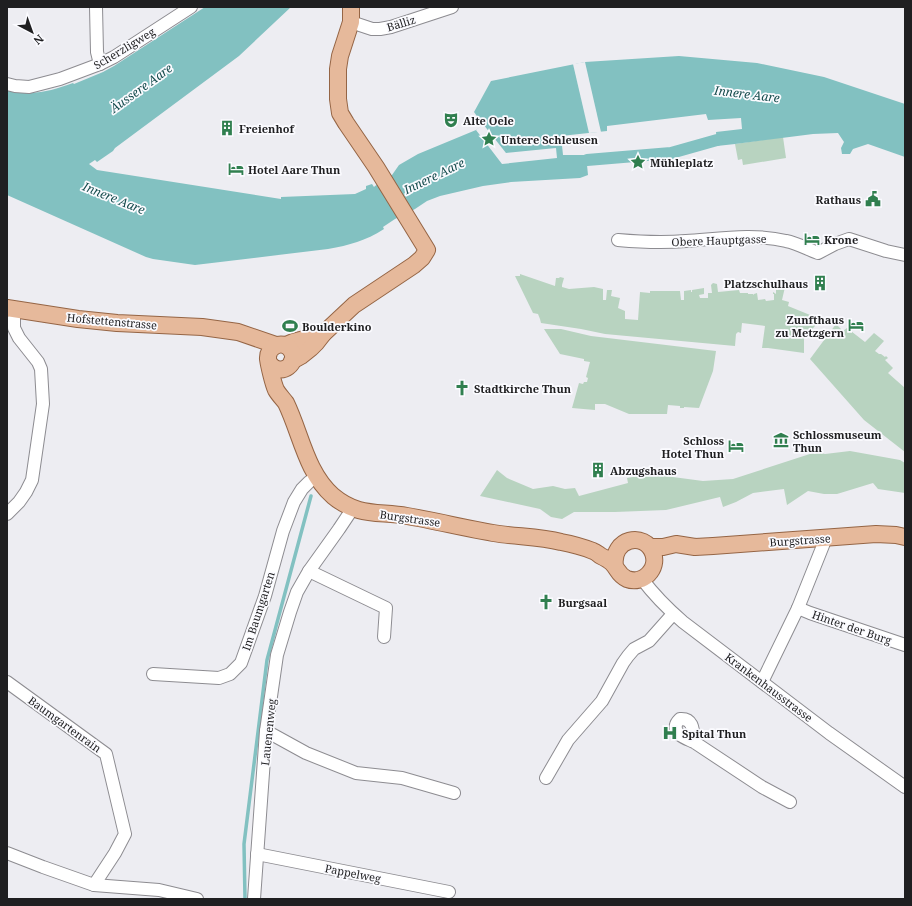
<svg xmlns="http://www.w3.org/2000/svg" width="912" height="906" font-family="'Noto Serif',serif">
  <rect width="100%" height="100%" fill="#ededf2"/>
  <g fill="#b8d3c0">
    <path d="M783 137 786 158 743 165 742 159 738 160 735 144Z"/>
    <path d="M520 274 555 286 556 278H559L560 277 564 278 562 285V287L569 289 594 287 603 289V300H606L607 290H612L611 296 620 298 618 308 625 311V319L638 320 640 292 650 293V291H680L681 300H684V291L691 290V292H692V290L704 288V294L699 295 700 298H708V293H712L711 285 713 283 717 284 718 292 739 290 740 293H748V294H753V295L754 294 757 293 758 300 765 299 766 301 774 300V294H773V292L776 294V286L785 287 782 300 789 302 788 306 815 317V326L804 338V353L768 348H762L765 326 742 323 741 333 738 332 736 334 735 346 605 334 581 329 541 323 540 319 538 314 533 313 515 276H520Z"/>
    <path d="M836 324 843 331 847 328 865 342 874 333 884 341 875 351 879 354H881L885 357 886 356 888 358 885 360 893 368 888 373 905 388V452L864 420 810 359Z"/>
    <path d="M544 329H561L591 336 716 351 713 371 699 408 684 407V408H680V406L668 405 667 414H629L605 404H595V410L572 408 579 383 583 384 584 382H587L588 378 586 377 590 362 584 361V359L560 354Z"/>
    <path d="M850 451 900 460 905 463V493L878 489 873 483 837 494H824L808 491 787 505 784 489 753 493 736 502 723 507 720 497 666 510 615 512H574L562 519 551 517 540 509 480 496 497 470 507 478 533 489 553 486 565 489 575 488 579 496 628 483 627 478 650 474 703 481 733 479 816 452 825 454Z"/>
  </g>
  <path fill="#82c1c1" d="M205 7H291L239 56 115 148 113 151 97 162 95 160 89 164 97 170 281 199V197L355 194 366 189V186L372 184 374 187 375 186 392 175 399 165 418 154 476 130 483 125 474 112 491 81 585 62 679 56 757 63 824 77 905 104V157L868 144 853 149 850 154H842L841 148 844 142 838 133 813 134 735 144 717 146 716 132 742 129 741 118 708 120 706 114 607 126V131L561 136 563 155H586L588 175 580 178 511 182 483 186 440 196 427 201 415 209 395 219 383 227 384 229C365 241 350 245 328 249L195 265 153 259 146 257 7 195V89C32 97 50 91 73 83L74 84 103 72 114 66Z"/>
  <g fill="#ededf2">
    <path d="M585 62 601 132 589 133 573 64Z"/>
    <path d="M483 124 506 153 556 148 557 158 502 164 476 130Z"/>
  </g>
  <g fill="none" stroke-linecap="round" stroke-linejoin="round">
    <path stroke="#82c1c1" stroke-width="3.5" d="M245 899 244 844 267 660 311 496"/>
    <path stroke="#82c1c1" stroke-width="12" d="M587 160 671 153 717 140"/>
    <defs>
      <g id="minor">
        <path d="M96 7 97 52 100 64"/>
        <path d="M351 22 372 29H380L391 27 452 7"/>
        <path d="M7 84 15 86 29 87 60 79 100 64 114 57 191 7"/>
        <path d="M618 240C641 242 663 243 686 241 718 239 754 233 786 241 797 243 807 249 818 253L835 244 849 239 886 251 905 255"/>
        <path d="M7 514 19 502 26 492 32 480 43 404 41 369 38 362 19 338 14 328V318L16 310"/>
        <path d="M309 571 386 608 384 637"/>
        <path d="M642 579C654 595 668 609 683 622L829 733 905 787"/>
        <path d="M798 608 810 613 905 645"/>
        <path d="M153 674 219 678 230 674 241 663 265 596 283 531 294 502 302 489 309 482 317 476"/>
        <path d="M7 682 106 754 125 834 115 853 94 885"/>
        <path d="M762 682 798 608 826 538"/>
        <path d="M266 731 306 753 356 773 402 778 454 793"/>
        <path d="M694 742C693 731 694 718 680 719 678 721 676 723 676 725 673 735 688 739 694 742L762 787 790 802"/>
        <path d="M546 778 568 740 602 701 623 663 628 656 634 649 649 641 673 614"/>
        <path d="M7 853 43 867 94 885 159 890 197 899"/>
        <path d="M257 854 449 892"/>
        <path d="M254 899 266 731 277 655 290 612 297 592 309 571 339 529 353 508"/>
      </g>
      <g id="major">
        <path d="M7 308 78 319 117 323 202 327 238 332 276 345"/>
        <path d="M286 345 293 342 323 334"/>
        <path d="M292 361 301 356 311 348 316 343 323 334 354 305 414 265 422 258 427 250 376 167 346 123 340 113 338 99V69L340 56 351 22V7"/>
        <path d="M269 363C281 379 301 362 290 349 282 339 267 347 268 359 269 366 273 383 276 390 279 395 283 399 286 403 301 434 306 472 333 496 358 517 378 511 407 516 436 521 464 528 493 533 516 537 539 536 561 542 572 544 583 547 593 551 596 552 598 554 601 556 605 558 609 560 612 563 618 569 618 575 627 579 643 585 659 569 653 553 645 531 611 538 615 566"/>
        <path d="M650 547H663L676 544 695 547 713 546 876 534 896 535 905 537"/>
      </g>
    </defs>
    <use href="#minor" stroke="#8d8c91" stroke-width="14"/>
    <use href="#major" stroke="#956545" stroke-width="18"/>
    <use href="#minor" stroke="#fff" stroke-width="12"/>
    <use href="#major" stroke="#e6b99b" stroke-width="16"/>
  </g>
  <defs>
    <symbol id="theatre-bare" viewBox="-9 -9 18 18"><path d="M-5-5.5Q0-4 5-5.5V0Q5 5 0 6Q-5 5-5 0ZM-3.3-2.5H-1v1.5H-3.3ZM1-2.5H3.3v1.5H1ZM-2.8 1Q0 5.5 2.8 1Z" fill="#307f4f" stroke="#fbfbff" stroke-width="2.5" paint-order="stroke"/></symbol>
    <symbol id="building-bare" viewBox="-9 -9 18 18"><path d="M-4-6H4V6H1V3H-1V6H-4ZM-2.5-4.3h1.7v1.8h-1.7ZM.8-4.3h1.7v1.8H.8ZM-2.5-1h1.7V.8h-1.7ZM.8-1h1.7V.8H.8Z" fill="#307f4f" stroke="#fbfbff" stroke-width="2.5" paint-order="stroke"/></symbol>
    <symbol id="sight-bare" viewBox="-9 -9 18 18"><path d="M0-6L1.8-2.2L6-1.7L2.9 1.2L3.7 5.4L0 3.3L-3.7 5.4L-2.9 1.2L-6-1.7L-1.8-2.2Z" fill="#307f4f" stroke="#fbfbff" stroke-width="2.5" paint-order="stroke"/></symbol>
    <symbol id="hotel-bare" viewBox="-9 -9 18 18"><path d="M-6-4.5h1.5V1H6V5H4.5V3h-9V5H-6ZM-4 0a1.8 1.8 0 1 1 3.6 0ZM.5 0V-2.5h3Q6-2.5 6 0Z" fill="#307f4f" stroke="#fbfbff" stroke-width="2.5" paint-order="stroke"/></symbol>
    <symbol id="civic-bare" viewBox="-9 -9 18 18"><path d="M-.6-6.5H3V-4.5H.6V-3L4-1V1h2V6H-6V1h2V-1L-.6-3ZM-1.2 2.5V6h2.4V2.5Z" fill="#307f4f" stroke="#fbfbff" stroke-width="2.5" paint-order="stroke"/></symbol>
    <symbol id="stadium-bare" viewBox="-9 -9 18 18"><path d="M0-5a6.5 5 0 1 0 0 10a6.5 5 0 1 0 0-10ZM-3.5-1.8h7v3.6h-7Z" fill="#307f4f" stroke="#fbfbff" stroke-width="2.5" paint-order="stroke"/></symbol>
    <symbol id="church-bare" viewBox="-9 -9 18 18"><path d="M-1.2-6h2.4v3.5h3.3v2.4h-3.3V6h-2.4V-.1h-3.3v-2.4h3.3Z" fill="#307f4f" stroke="#fbfbff" stroke-width="2.5" paint-order="stroke"/></symbol>
    <symbol id="museum-bare" viewBox="-9 -9 18 18"><path d="M0-6L6-3V-2H-6V-3ZM-5-1h2V3h-2ZM-1-1h2V3h-2ZM3-1h2V3H3ZM-6 4H6V6H-6Z" fill="#307f4f" stroke="#fbfbff" stroke-width="2.5" paint-order="stroke"/></symbol>
    <symbol id="hospital-bare" viewBox="-9 -9 18 18"><path d="M-5-5h3v3.5h4V-5h3V5h-3V1.5h-4V5h-3Z" fill="#307f4f" stroke="#fbfbff" stroke-width="2.5" paint-order="stroke"/></symbol>
  </defs>
  <g fill-rule="evenodd">
    <use href="#theatre-bare" x="440" y="109" width="22" height="22"/>
    <use href="#building-bare" x="216" y="117" width="22" height="22"/>
    <use href="#sight-bare" x="478" y="128" width="22" height="22"/>
    <use href="#sight-bare" x="627" y="151" width="22" height="22"/>
    <use href="#hotel-bare" x="225" y="158" width="22" height="22"/>
    <use href="#civic-bare" x="862" y="188" width="22" height="22"/>
    <use href="#hotel-bare" x="801" y="228" width="22" height="22"/>
    <use href="#building-bare" x="809" y="272" width="22" height="22"/>
    <use href="#hotel-bare" x="845" y="314" width="22" height="22"/>
    <use href="#stadium-bare" x="279" y="315" width="22" height="22"/>
    <use href="#church-bare" x="451" y="377" width="22" height="22"/>
    <use href="#museum-bare" x="770" y="429" width="22" height="22"/>
    <use href="#hotel-bare" x="725" y="435" width="22" height="22"/>
    <use href="#building-bare" x="587" y="459" width="22" height="22"/>
    <use href="#church-bare" x="535" y="591" width="22" height="22"/>
    <use href="#hospital-bare" x="659" y="722" width="22" height="22"/>
  </g>
  <g text-anchor="middle" dominant-baseline="central" stroke-width="3.5" stroke-linejoin="round" paint-order="stroke">
    <g font-size="11" fill="#1f1f21" stroke="#fbfbff">
      <text transform="translate(401 23) rotate(-17)">Bälliz</text>
      <text transform="translate(124 48) rotate(-31)">Scherzligweg</text>
      <text transform="translate(719 240) rotate(-2)">Obere Hauptgasse</text>
      <text transform="translate(112 321) rotate(5)">Hofstettenstrasse</text>
      <text transform="translate(410 518) rotate(8)">Burgstrasse</text>
      <text transform="translate(800 540) rotate(-4)">Burgstrasse</text>
      <text transform="translate(258 611) rotate(-72)">Im Baumgarten</text>
      <text transform="translate(852 627) rotate(19)">Hinter der Burg</text>
      <text transform="translate(769 687) rotate(37)">Krankenhausstrasse</text>
      <text transform="translate(65 724) rotate(36)">Baumgartenrain</text>
      <text transform="translate(268 732) rotate(-84)">Lauenenweg</text>
      <text transform="translate(353 873) rotate(11)">Pappelweg</text>
    </g>
    <g font-size="11" font-weight="bold" fill="#1f1f21" stroke="#fbfbff" text-anchor="start">
      <text x="463" y="120">Alte Oele</text>
      <text x="239" y="128">Freienhof</text>
      <text x="501" y="139">Untere Schleusen</text>
      <text x="650" y="162">Mühleplatz</text>
      <text x="248" y="169">Hotel Aare Thun</text>
      <text x="861" y="199" text-anchor="end">Rathaus</text>
      <text x="824" y="239">Krone</text>
      <text x="808" y="283" text-anchor="end">Platzschulhaus</text>
      <text x="844" y="319" text-anchor="end">Zunfthaus<tspan x="844" dy="13">zu Metzgern</tspan></text>
      <text x="302" y="326">Boulderkino</text>
      <text x="474" y="388">Stadtkirche Thun</text>
      <text x="793" y="434">Schlossmuseum<tspan x="793" dy="13">Thun</tspan></text>
      <text x="724" y="440" text-anchor="end">Schloss<tspan x="724" dy="13">Hotel Thun</tspan></text>
      <text x="610" y="470">Abzugshaus</text>
      <text x="558" y="602">Burgsaal</text>
      <text x="682" y="733">Spital Thun</text>
    </g>
    <g font-size="12" font-style="italic" fill="#154c4d" stroke="#fbfbff">
      <text transform="translate(141 88) rotate(-36)">Äussere Aare</text>
      <text transform="translate(747 94) rotate(7)">Innere Aare</text>
      <text transform="translate(434 176) rotate(-26)">Innere Aare</text>
      <text transform="translate(114 198) rotate(22)">Innere Aare</text>
    </g>
  </g>
  <rect width="912" height="906" fill="none" stroke="#1f1f21" stroke-width="16"/>
  <g transform="translate(32 32) rotate(139)" stroke="#fbfbff" stroke-width="3" paint-order="stroke">
  <path d="M0-3L7 15L0 10L-7 15Z" fill="#1f1f21"/>
  <text y="-6" font-size="11" font-weight="bold" text-anchor="middle" fill="#1f1f21">N</text>
  </g>
</svg>
